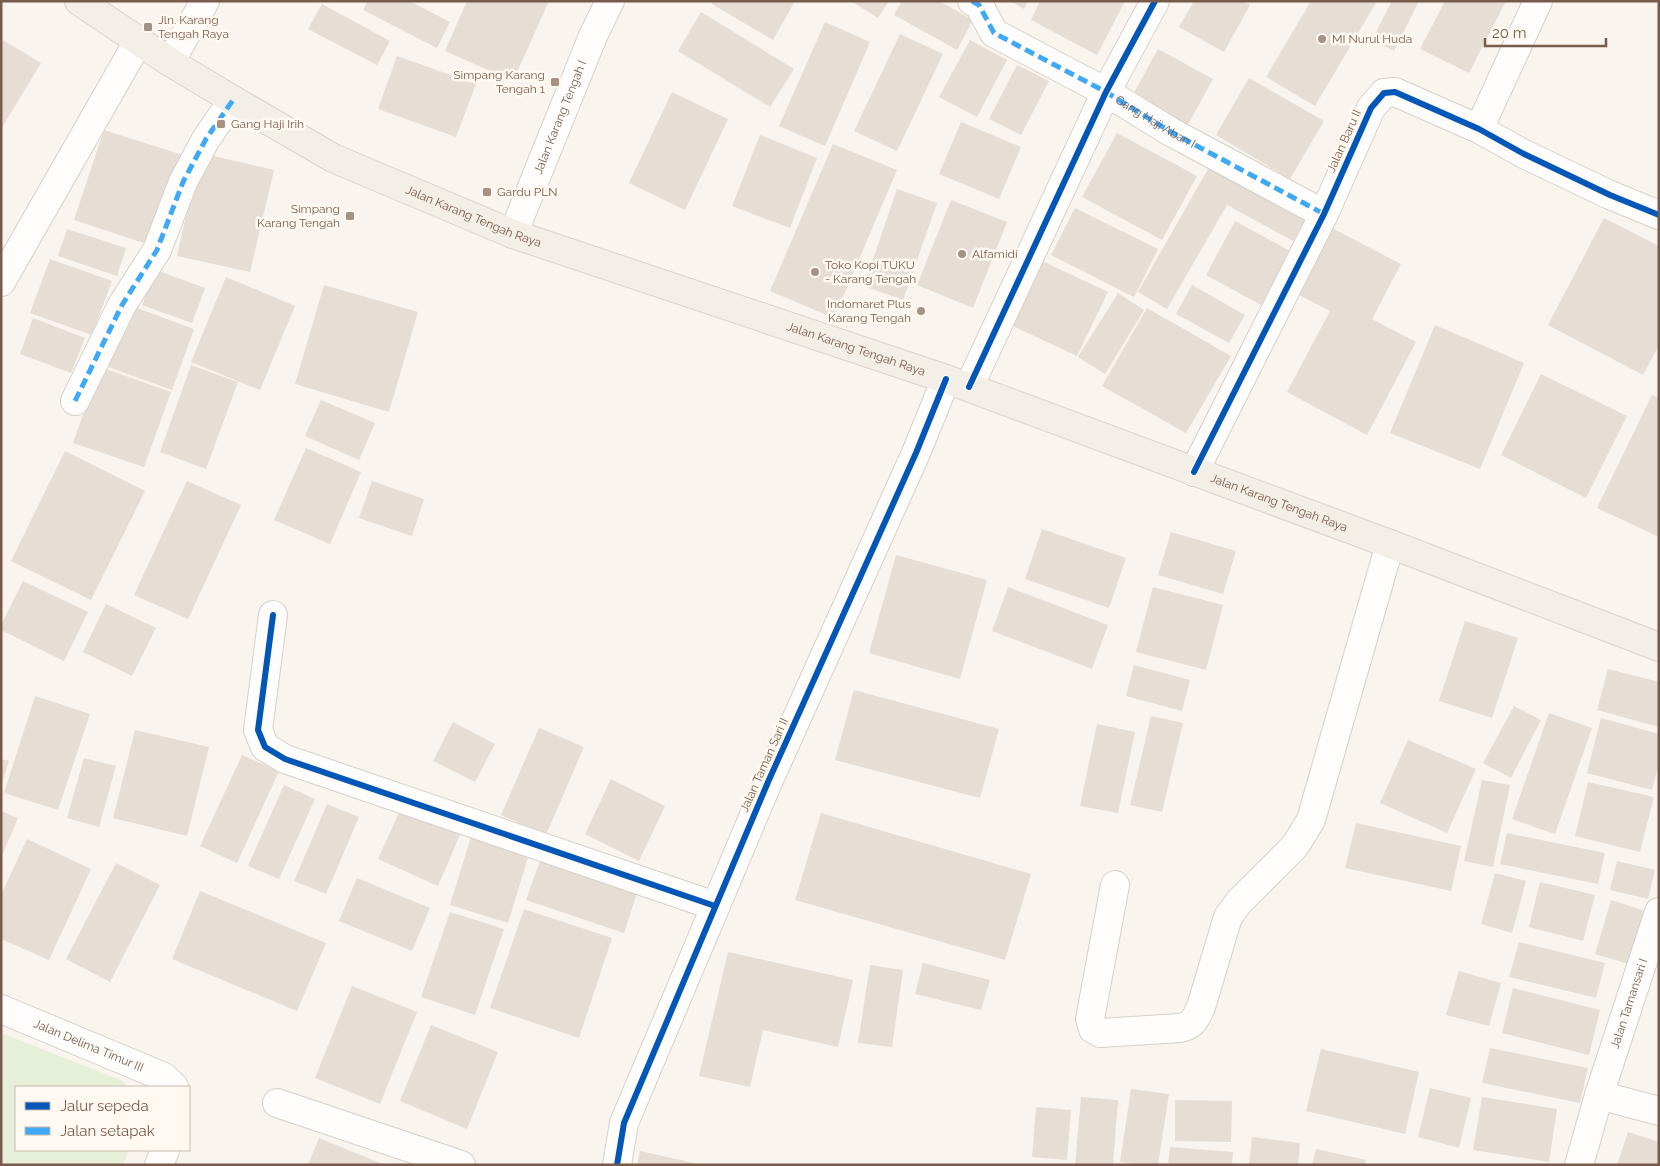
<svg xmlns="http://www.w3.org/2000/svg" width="1660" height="1166" font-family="Raleway,sans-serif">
  <rect width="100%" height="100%" fill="#f9f4ee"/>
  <path fill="#e6f0d9" d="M1 1033 123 1081 128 1087H16V1150H129L123 1165H1Z"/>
  <g fill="#e6ddd5">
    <path d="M368 1H409L450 22 437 48 363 10Z"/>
    <path d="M467 1H549L513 81 445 51Z"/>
    <path d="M713 1H795L773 40 712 4Z"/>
    <path d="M851 1H889L878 18Z"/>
    <path d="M902 1H939L973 20 957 50 894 15Z"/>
    <path d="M1010 1H1028L1024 9Z"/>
    <path d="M1040 1H1125L1097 55 1031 20Z"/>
    <path d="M1194 1H1243L1250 5 1224 52 1179 27Z"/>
    <path d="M1311 1H1377L1315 106 1266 77Z"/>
    <path d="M1392 1H1419L1394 51 1372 40Z"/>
    <path d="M1445 1H1506L1469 73 1420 49Z"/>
    <path d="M322 4 390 41 377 65 308 29Z"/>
    <path d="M701 12 794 69 770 107 678 51Z"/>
    <path d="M825 22 870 42 825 146 779 126Z"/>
    <path d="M900 34 943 54 897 151 854 131Z"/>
    <path d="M1 39 41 63 1 129Z"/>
    <path d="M970 40 1007 60 977 117 939 97Z"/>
    <path d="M1158 49 1213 79 1185 130 1130 100Z"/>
    <path d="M397 56 476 84 456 137 378 109Z"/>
    <path d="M1017 65 1049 81 1021 135 989 119Z"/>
    <path d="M1249 78 1324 121 1290 179 1216 135Z"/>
    <path d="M672 92 728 119 685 210 629 183Z"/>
    <path d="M961 122 1021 147 999 199 939 174Z"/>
    <path d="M104 130 183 155 153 246 74 220Z"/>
    <path d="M1117 133 1197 176 1162 240 1082 197Z"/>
    <path d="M760 135 817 158 790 228 732 206Z"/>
    <path d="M833 144 897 170 834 318 770 291Z"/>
    <path d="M200 153 274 170 250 272 177 256Z"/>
    <path d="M1212 162 1308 215 1293 241 1227 205 1167 309 1138 292Z"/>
    <path d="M897 189 937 203 903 300 864 286Z"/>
    <path d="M951 200 1007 222 973 308 917 285Z"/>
    <path d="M1075 208 1158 249 1134 297 1051 255Z"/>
    <path d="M1604 218 1659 246V345L1643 375 1548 325Z"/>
    <path d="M1235 221 1290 251 1261 305 1206 275Z"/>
    <path d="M1330 227 1401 264 1372 319 1416 342 1367 435 1287 392 1330 311 1295 293Z"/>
    <path d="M67 229 126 248 117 276 58 256Z"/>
    <path d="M1036 258 1108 292 1077 356 1004 322Z"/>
    <path d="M50 259 112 281 92 335 30 313Z"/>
    <path d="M156 270 205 288 192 323 142 305Z"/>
    <path d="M226 277 295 306 260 390 191 362Z"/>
    <path d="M324 285 418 312 389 412 295 384Z"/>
    <path d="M1192 285 1245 315 1229 343 1176 314Z"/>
    <path d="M1118 293 1144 310 1105 374 1078 357Z"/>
    <path d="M126 304 194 329 172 390 103 365Z"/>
    <path d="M1147 308 1231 356 1186 433 1102 386Z"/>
    <path d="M33 318 85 338 71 373 20 354Z"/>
    <path d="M1435 325 1524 363 1480 469 1390 433Z"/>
    <path d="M191 365 238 382 206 469 160 452Z"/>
    <path d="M100 367 171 392 144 467 73 443Z"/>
    <path d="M1541 374 1627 416 1586 498 1501 455Z"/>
    <path d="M1652 395 1659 398V537L1597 508Z"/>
    <path d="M321 400 375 423 359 460 305 436Z"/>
    <path d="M306 448 361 472 330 544 274 520Z"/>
    <path d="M65 451 145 491 91 600 11 561Z"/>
    <path d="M187 481 241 505 188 619 134 595Z"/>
    <path d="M372 481 424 499 412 536 359 518Z"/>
    <path d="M1042 529 1126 558 1109 608 1025 579Z"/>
    <path d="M1171 532 1236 551 1223 594 1158 575Z"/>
    <path d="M896 555 987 580 960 679 869 653Z"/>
    <path d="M23 581 88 612 64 661 1 630V625Z"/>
    <path d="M1008 587 1108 625 1092 669 992 631Z"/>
    <path d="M1153 587 1223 605 1206 670 1136 652Z"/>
    <path d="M106 604 156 628 132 676 83 652Z"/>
    <path d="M1465 621 1518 638 1492 718 1439 701Z"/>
    <path d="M1134 665 1190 680 1182 711 1126 696Z"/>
    <path d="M1608 669 1659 682V727L1597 710Z"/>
    <path d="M854 690 999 729 980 798 835 760Z"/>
    <path d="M35 696 90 714 58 810 4 793Z"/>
    <path d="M1514 706 1541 720 1511 778 1483 763Z"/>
    <path d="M1549 713 1592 728 1555 834 1512 819Z"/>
    <path d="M1151 716 1183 723 1162 812 1130 805Z"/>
    <path d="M1601 718 1659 734V764L1652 790 1587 773Z"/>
    <path d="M453 722 495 744 475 782 433 761Z"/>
    <path d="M1097 724 1135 732 1118 813 1080 806Z"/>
    <path d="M539 728 584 747 546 835 501 815Z"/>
    <path d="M135 730 209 747 187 836 113 818Z"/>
    <path d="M1408 740 1476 769 1447 833 1380 803Z"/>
    <path d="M242 755 279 771 237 863 200 846Z"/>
    <path d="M84 758 116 766 99 827 67 818Z"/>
    <path d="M1 759 9 761 2 783H1Z"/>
    <path d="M611 779 665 806 639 861 585 834Z"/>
    <path d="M1482 780 1510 785 1493 867 1464 861Z"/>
    <path d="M1588 782 1654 797 1640 852 1575 836Z"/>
    <path d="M284 785 315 799 279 879 248 866Z"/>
    <path d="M327 804 359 817 326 894 294 881Z"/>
    <path d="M403 804 462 830 438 886 378 859Z"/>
    <path d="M1 811 18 818 1 858Z"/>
    <path d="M821 813 1031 874 1005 960 795 900Z"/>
    <path d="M1356 823 1461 846 1451 891 1345 868Z"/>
    <path d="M472 833 530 851 508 923 450 905Z"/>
    <path d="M1507 833 1605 853 1598 884 1500 864Z"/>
    <path d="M27 839 91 869 49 960 1 939V895Z"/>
    <path d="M542 855 639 887 624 933 526 900Z"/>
    <path d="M1617 861 1655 870 1648 899 1610 890Z"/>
    <path d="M116 863 160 885 110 982 66 959Z"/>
    <path d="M1495 873 1526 881 1512 933 1481 924Z"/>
    <path d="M357 878 430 908 412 951 339 921Z"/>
    <path d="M1540 882 1595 895 1583 941 1529 927Z"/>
    <path d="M200 891 326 943 297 1011 172 959Z"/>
    <path d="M1611 900 1649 912 1632 965 1595 954Z"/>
    <path d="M524 909 612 938 579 1038 490 1008Z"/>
    <path d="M450 912 504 929 475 1015 421 997Z"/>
    <path d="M1519 942 1605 963 1596 998 1509 977Z"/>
    <path d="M728 952 853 980 838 1047 763 1030 750 1087 699 1076Z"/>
    <path d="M923 963 990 980 981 1010 915 994Z"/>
    <path d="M870 965 903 970 892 1047 858 1043Z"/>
    <path d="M1459 971 1501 983 1489 1026 1446 1015Z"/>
    <path d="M352 986 417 1012 380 1104 315 1078Z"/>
    <path d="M1513 988 1600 1010 1589 1055 1502 1033Z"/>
    <path d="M431 1025 498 1052 467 1129 400 1101Z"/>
    <path d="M1490 1048 1588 1068 1580 1103 1482 1083Z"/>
    <path d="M1321 1049 1419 1072 1405 1134 1306 1111Z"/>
    <path d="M1430 1088 1471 1098 1459 1148 1418 1137Z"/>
    <path d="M1131 1089 1169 1094 1158 1165H1142L1120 1162Z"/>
    <path d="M1081 1097 1118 1100 1113 1165H1075Z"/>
    <path d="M1482 1097 1557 1109 1549 1162 1473 1150Z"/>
    <path d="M1175 1100 1232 1101 1231 1142 1175 1141Z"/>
    <path d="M1036 1107 1071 1110 1067 1160 1032 1157Z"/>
    <path d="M1628 1132 1659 1142V1165H1617Z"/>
    <path d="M1252 1137 1300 1143 1298 1165H1249Z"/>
    <path d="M319 1138 385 1165H308Z"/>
    <path d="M1170 1147 1233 1152 1232 1165H1168Z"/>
    <path d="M1316 1149 1366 1160 1364 1165H1312Z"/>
    <path d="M640 1151 698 1164 697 1165H637Z"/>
  </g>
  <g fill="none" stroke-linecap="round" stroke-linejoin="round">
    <defs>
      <g id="minor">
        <path d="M972 1 979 5 994 33 1106 92 1171 132 1324 214"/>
        <path d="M170 62 205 1"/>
        <path d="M1479 129 1538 1"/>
        <path id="s1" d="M513 234 593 36 610 1"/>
        <path d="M1 282 138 42"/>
        <path d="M969 387 1106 92 1155 1"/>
        <path d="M75 401 122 305 157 250 183 182 206 139 233 100"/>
        <path d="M1194 472 1324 214 1371 108 1384 93 1395 92 1479 129 1524 154 1610 195 1659 215"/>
        <path d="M273 615 258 730 265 747 285 759 715 906"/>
        <path d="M1115 885 1090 1019 1093 1029 1100 1033 1180 1028C1194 1025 1195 1019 1201 1007L1228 917 1239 902 1295 846 1311 820 1390 544"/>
        <path id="s2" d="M1 1009 164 1077 174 1087"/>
        <path d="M1599 1095 1659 1111"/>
        <path d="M277 1103 461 1165"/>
        <path d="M159 1165 165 1150"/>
        <path d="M617 1165 624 1123 768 782 916 453 946 379"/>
        <path id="s3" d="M1579 1165 1599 1095 1659 912"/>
      </g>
      <g id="major">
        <path id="s4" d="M79 1 170 62 233 100 333 158 513 234 946 379 1390 544 1659 647"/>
      </g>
    </defs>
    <use href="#minor" stroke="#d6d0c9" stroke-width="30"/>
    <use href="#major" stroke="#dad1cb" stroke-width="30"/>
    <use href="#minor" stroke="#fefdfc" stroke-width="28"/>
    <use href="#major" stroke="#f3eee6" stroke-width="28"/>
    <g stroke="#3fa9f5" stroke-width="5" stroke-dasharray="10 5" stroke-linecap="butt">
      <path id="s5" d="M972 1 979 5 994 33 1106 92 1171 132 1324 214"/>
      <path d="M75 401 122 305 157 250 183 182 206 139 233 100"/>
    </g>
    <defs>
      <g id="cycleway">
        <path d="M969 387 1106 92 1155 1"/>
        <path d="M1194 472 1324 214 1371 108 1384 93 1395 92 1479 129 1524 154 1610 195 1659 215"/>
        <path d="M273 615 258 730 265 747 285 759 715 906"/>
        <path d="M617 1165 624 1123 768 782 916 453 946 379"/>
      </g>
    </defs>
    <use href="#cycleway" stroke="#fff9f1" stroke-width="9"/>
    <use href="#cycleway" stroke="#0057b8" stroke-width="6"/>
  </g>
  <g fill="#a69185" stroke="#fff9f1" stroke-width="2">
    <rect x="143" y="22" width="10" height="10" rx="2.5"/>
    <circle cx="1322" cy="39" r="5"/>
    <rect x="550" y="77" width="10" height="10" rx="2.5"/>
    <rect x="216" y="119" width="10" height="10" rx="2.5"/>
    <rect x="482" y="187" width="10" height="10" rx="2.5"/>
    <rect x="345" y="211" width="10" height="10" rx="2.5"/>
    <circle cx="962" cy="254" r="5"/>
    <circle cx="815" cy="272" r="5"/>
    <circle cx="921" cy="311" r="5"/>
  </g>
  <g text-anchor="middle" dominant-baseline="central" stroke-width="5" stroke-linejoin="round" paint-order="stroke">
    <g font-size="12" fill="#795b4c" stroke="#fff9f1" text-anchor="start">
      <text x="158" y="20">Jln. Karang<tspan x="158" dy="14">Tengah Raya</tspan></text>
      <text x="1332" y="39">MI Nurul Huda</text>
      <text x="545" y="75" text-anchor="end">Simpang Karang<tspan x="545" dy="14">Tengah 1</tspan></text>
      <text x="231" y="124">Gang Haji Irih</text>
      <text x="497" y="192">Gardu PLN</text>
      <text x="340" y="209" text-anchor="end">Simpang<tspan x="340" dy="14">Karang Tengah</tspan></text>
      <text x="972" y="254">Alfamidi</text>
      <text x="825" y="265">Toko Kopi TUKU<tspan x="825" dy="14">- Karang Tengah</tspan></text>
      <text x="911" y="304" text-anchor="end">Indomaret Plus<tspan x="911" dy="14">Karang Tengah</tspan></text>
    </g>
    <g font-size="12" fill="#795b4c" stroke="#fff9f1">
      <text stroke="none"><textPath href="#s1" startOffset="126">Jalan Karang Tengah I</textPath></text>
      <text stroke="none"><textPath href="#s5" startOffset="224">Gang Haji Aban I</textPath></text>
      <text transform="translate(1344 141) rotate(-66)">Jalan Baru II</text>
      <text stroke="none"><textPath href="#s4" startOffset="451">Jalan Karang Tengah Raya</textPath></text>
      <text stroke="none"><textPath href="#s4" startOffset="856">Jalan Karang Tengah Raya</textPath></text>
      <text stroke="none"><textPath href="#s4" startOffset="1306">Jalan Karang Tengah Raya</textPath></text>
      <text transform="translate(764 765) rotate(-66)">Jalan Taman Sari II</text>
      <text stroke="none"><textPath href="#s3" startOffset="169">Jalan Tamansari I</textPath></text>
      <text stroke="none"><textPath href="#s2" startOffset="95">Jalan Delima Timur III</textPath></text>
    </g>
  </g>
  <rect width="1660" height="1166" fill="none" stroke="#795b4c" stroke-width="5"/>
  <rect x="15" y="1086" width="175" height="65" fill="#fff9f1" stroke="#c9baaf"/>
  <rect x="25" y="1102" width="25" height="8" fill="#0057b8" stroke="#c9baaf"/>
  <text x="60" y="1111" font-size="15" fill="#795b4c">Jalur sepeda</text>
  <rect x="25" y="1127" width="25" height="8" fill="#3fa9f5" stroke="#c9baaf"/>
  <text x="60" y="1136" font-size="15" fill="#795b4c">Jalan setapak</text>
  <path d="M1485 38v8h121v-8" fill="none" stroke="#795b4c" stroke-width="2.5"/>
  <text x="1492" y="38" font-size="15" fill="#795b4c" stroke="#fff9f1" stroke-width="4" paint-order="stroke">20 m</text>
</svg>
